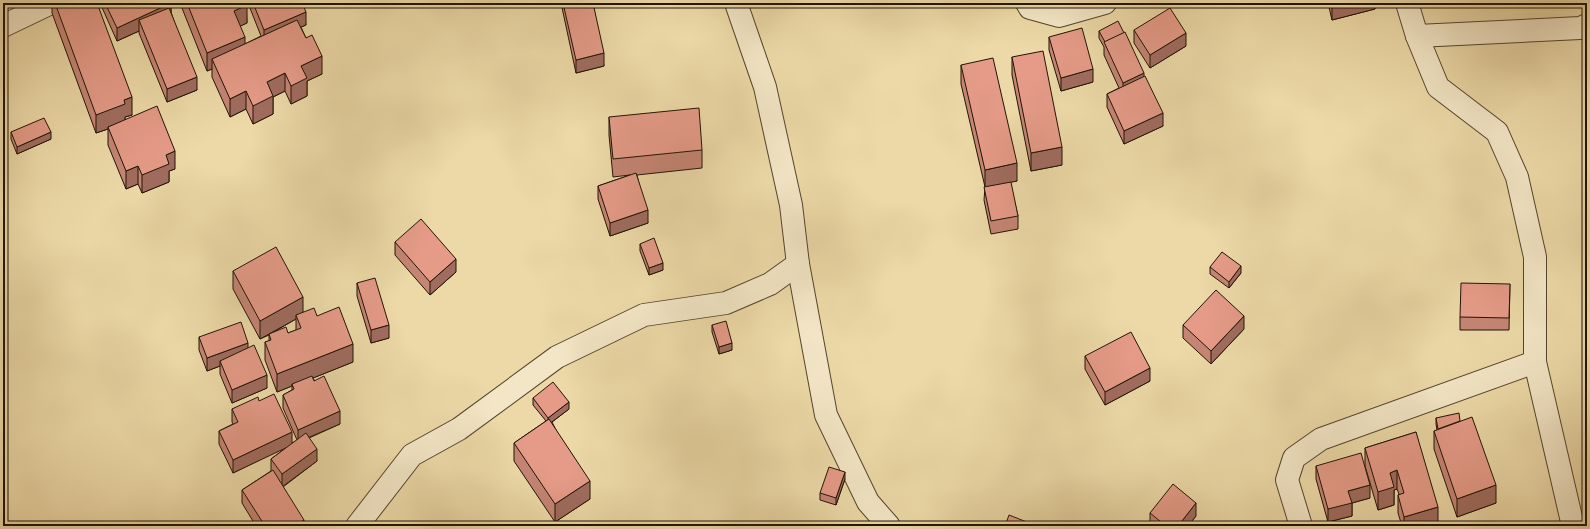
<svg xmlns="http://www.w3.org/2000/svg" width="1590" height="529" font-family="'Old Standard TT',serif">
  <rect width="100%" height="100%" fill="#ecd9a7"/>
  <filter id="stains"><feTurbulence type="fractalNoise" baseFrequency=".005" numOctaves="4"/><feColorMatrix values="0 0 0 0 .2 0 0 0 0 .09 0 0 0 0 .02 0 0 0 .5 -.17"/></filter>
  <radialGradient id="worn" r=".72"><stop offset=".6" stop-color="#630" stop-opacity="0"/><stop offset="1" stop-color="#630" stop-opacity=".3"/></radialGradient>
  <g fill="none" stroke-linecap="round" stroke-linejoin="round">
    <defs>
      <g id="street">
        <path d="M736 3 765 87 791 205 798 264 826 415 868 502 889 526"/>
        <path d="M1027 3 1030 8 1059 16 1105 3"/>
        <path d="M1407 3 1417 36 1438 87 1497 132 1517 177 1535 257V362L1573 526"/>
        <path d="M3 26 51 3"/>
        <path d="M1417 36 1580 28 1587 25"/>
        <path d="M357 526 412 455 459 429 557 357 644 315 726 303 770 284 798 264"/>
        <path d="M1301 526 1287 480 1294 458 1321 439 1535 362"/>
      </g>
    </defs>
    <use href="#street" stroke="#54452c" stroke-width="24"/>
    <use href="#street" stroke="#f3e6c6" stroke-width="22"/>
  </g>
  <g fill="#c58575" stroke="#211403" fill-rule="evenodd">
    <path d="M52 3H97L132 115 125 117V120L175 169 169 171V182L142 193 138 184 126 189 108 145V129L96 133 52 13Z"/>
    <path d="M100 3H171V12L197 90 167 102 139 33V31L117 41Z"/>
    <path d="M180 3H246L247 23 240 26 245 44 261 36 248 3H302L306 25 301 27 322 74 307 81V96L291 104 285 91 273 97V114L253 124 246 109 230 117 212 77V69L207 71Z"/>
    <path d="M561 3H593L604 66 576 73Z"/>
    <path d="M1328 3H1375V9L1332 20Z"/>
    <path d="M1134 30 1186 46 1150 68 1134 43Z"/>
    <path d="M1099 31 1144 76 1163 126 1124 144 1107 107V94L1119 88 1104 55V47L1099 38Z"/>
    <path d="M1049 37 1093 82 1061 91 1049 50Z"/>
    <path d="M1012 57 1062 165 1031 171 1012 75Z"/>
    <path d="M961 65 1017 181 1010 182 1018 216V229L991 234 984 200 985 187 961 84Z"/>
    <path d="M609 117 702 150V168L637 175 648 223 610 236 598 199V186L630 175 613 177 609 135Z"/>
    <path d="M11 132 51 139 17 154 11 139Z"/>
    <path d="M395 242 456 272 430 295 395 255Z"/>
    <path d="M640 244 663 270 649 275 640 251Z"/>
    <path d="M1210 267 1241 273 1229 288 1210 274Z"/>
    <path d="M233 271 303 312 317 316 353 362 313 378 340 424 309 438 317 461 283 487 304 526H256L242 503V490L271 471V459L288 446 233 473 219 444V431L233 424 232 422V409L259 401 292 443 297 440 283 408V395L292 390V386L277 392 265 360V342L269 341V335L260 339 233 289ZM296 319V330L288 333H272Z"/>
    <path d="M357 283 389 338 371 343 357 296Z"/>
    <path d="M1510 284 1509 330H1460V317Z"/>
    <path d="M712 325 732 350 719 354 712 332Z"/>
    <path d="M1183 325 1244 329 1211 364 1183 338Z"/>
    <path d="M199 337 248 348 267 388 232 403 220 374V366L207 371 199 350Z"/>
    <path d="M1085 356 1150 381 1105 405 1085 369Z"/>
    <path d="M533 398 569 409 552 422 590 499 555 522 514 461V443L546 421 533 405Z"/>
    <path d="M1436 418 1460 421 1496 503 1457 517 1434 449V431L1437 430 1436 424Z"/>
    <path d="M1416 432 1438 525 1434 526H1402L1398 513V495L1399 494 1397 489 1394 490V505L1378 510 1365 466V448Z"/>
    <path d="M1316 466 1370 498 1352 503V516L1328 522 1316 479Z"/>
    <path d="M845 479 836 505 820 500V493Z"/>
    <path d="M1150 513 1196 516 1188 526H1150Z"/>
  </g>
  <g fill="#a06c5f" stroke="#211403">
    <path d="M171 3V16L139 20V31L117 41V28Z"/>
    <path d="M1348 3H1375V9L1332 20V7Z"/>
    <path d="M247 5V23L234 29V11Z"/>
    <path d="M306 12V25L264 43V30Z"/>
    <path d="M1186 33V46L1150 68V55Z"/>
    <path d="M245 37V55L212 59V69L207 71V53Z"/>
    <path d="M604 53V66L576 73V60Z"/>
    <path d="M322 56V74L307 81V96L291 104V86L301 66Z"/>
    <path d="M1093 69V82L1061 91V78Z"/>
    <path d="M285 73V91L273 97V114L253 124V106L267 82Z"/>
    <path d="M1144 73V86L1123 96V83Z"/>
    <path d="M197 77V90L167 102V89Z"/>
    <path d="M246 91V109L230 117V99Z"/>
    <path d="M132 97V115L125 117V122L108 127V129L96 133V115L124 100Z"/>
    <path d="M1163 113V126L1124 144V131Z"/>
    <path d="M51 132V139L17 154V147Z"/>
    <path d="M1062 147V165L1031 171V153Z"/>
    <path d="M175 151V169L169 171V182L142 193V175L166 155Z"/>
    <path d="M1017 163V181L985 188V170Z"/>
    <path d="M138 166V184L126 189V171Z"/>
    <path d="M648 210V223L610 236V223Z"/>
    <path d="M456 259V272L430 295V282Z"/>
    <path d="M663 263V270L649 275V268Z"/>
    <path d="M1241 266V273L1229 288V282Z"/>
    <path d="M303 297V315H296V319L260 339V321Z"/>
    <path d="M1244 316V329L1211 364V351Z"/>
    <path d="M389 325V338L371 343V330Z"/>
    <path d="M248 343V356L220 361V366L207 371V358Z"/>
    <path d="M732 343V350L719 354V347Z"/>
    <path d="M353 344V362L293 386 292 384V386L277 392V374Z"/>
    <path d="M1150 368V381L1105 405V392Z"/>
    <path d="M267 375V388L232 403V390Z"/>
    <path d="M569 402V409L548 425V418Z"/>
    <path d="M340 411V424L298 442V430Z"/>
    <path d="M292 432V445L233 473V460Z"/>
    <path d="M317 449V461L282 487V474Z"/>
    <path d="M1397 470V489L1394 490V505L1378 510V492L1390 473Z"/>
    <path d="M845 472V479L836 505V498Z"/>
    <path d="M590 481V499L555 522V504Z"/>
    <path d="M1370 485V498L1352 503V516L1328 522V509L1348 491Z"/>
    <path d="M1496 485V503L1457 517V499Z"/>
    <path d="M1196 503V516L1188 526H1178Z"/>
    <path d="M1438 507V525L1434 526H1404V517Z"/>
    <path d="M304 520V526H295Z"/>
  </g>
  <g fill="#e59b88" stroke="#211403">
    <path d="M55 3H97L132 97 124 100 125 104 96 115Z"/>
    <path d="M105 3H171L117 28Z"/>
    <path d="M187 3H246L247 5 234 11 245 37 207 53Z"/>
    <path d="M253 3H302L306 12 264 30Z"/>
    <path d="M563 3H593L604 53 576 60Z"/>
    <path d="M1331 3H1348L1332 7Z"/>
    <path d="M169 8 197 77 167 89 139 20Z"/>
    <path d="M1170 8 1186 33 1150 55 1134 30Z"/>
    <path d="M297 20 306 38 312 35 322 56 301 66 307 78 291 86 285 73 267 82 273 96 253 106 246 91 230 99 212 59Z"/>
    <path d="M1118 21 1124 33 1105 42 1099 31Z"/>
    <path d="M1082 28 1093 69 1061 78 1049 37Z"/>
    <path d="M1125 32 1144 73 1123 83 1104 42Z"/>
    <path d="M1043 51 1062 147 1031 153 1012 57Z"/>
    <path d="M993 58 1017 163 985 170 961 65Z"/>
    <path d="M1145 76 1163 113 1124 131 1107 94Z"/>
    <path d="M157 106 175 151 166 155 169 164 142 175 138 166 126 171 108 127Z"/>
    <path d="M699 108 702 150 613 159 609 117Z"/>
    <path d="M44 118 51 132 17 147 11 132Z"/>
    <path d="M636 173 648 210 610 223 598 186Z"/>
    <path d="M1011 182 1018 216 991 221 984 187Z"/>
    <path d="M421 219 456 259 430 282 395 242Z"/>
    <path d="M654 238 663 263 649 268 640 244Z"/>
    <path d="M276 247 303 297 260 321 233 271Z"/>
    <path d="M1222 252 1241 266 1229 282 1210 267Z"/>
    <path d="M375 278 389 325 371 330 357 283Z"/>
    <path d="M1461 283 1510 284 1509 318 1460 317Z"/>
    <path d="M1216 290 1244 316 1211 351 1183 325Z"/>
    <path d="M339 307 353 344 277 374 265 342 271 340 269 334 286 327 288 333 301 328 296 315 314 308 317 316Z"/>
    <path d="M726 321 732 343 719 347 712 325Z"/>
    <path d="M241 322 248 343 207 358 199 337Z"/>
    <path d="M1131 332 1150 368 1105 392 1085 356Z"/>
    <path d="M254 345 267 375 232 390 220 361Z"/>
    <path d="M312 376 314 381 324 376 340 411 298 430 283 395 294 389 292 384Z"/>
    <path d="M553 382 569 402 548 418 533 398Z"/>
    <path d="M274 394 292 432 233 460 219 431 238 422 232 409 258 397 259 401Z"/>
    <path d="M1459 413 1460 421 1438 429 1436 418Z"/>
    <path d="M1472 417 1496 485 1457 499 1434 431Z"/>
    <path d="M549 419 590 481 555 504 514 443Z"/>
    <path d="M1416 432 1438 507 1404 517 1398 495 1404 493 1397 470 1390 473 1394 487 1378 492 1365 448Z"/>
    <path d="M306 433 317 449 282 474 271 459Z"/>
    <path d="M1361 453 1370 485 1348 491 1352 503 1328 509 1316 466Z"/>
    <path d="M829 467 845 472 836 498 820 493Z"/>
    <path d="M273 470 304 520 295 526H265L242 490Z"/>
    <path d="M1173 484 1196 503 1178 526H1166L1150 513Z"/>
    <path d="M1009 515 1037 526H1005Z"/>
  </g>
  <rect width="1590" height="529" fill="none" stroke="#ecd9a7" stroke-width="16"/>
  <rect x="4" y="4" width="1582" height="521" fill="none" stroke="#211403" stroke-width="2"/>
  <rect x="8" y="8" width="1574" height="513" fill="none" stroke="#211403"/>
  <rect width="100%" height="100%" filter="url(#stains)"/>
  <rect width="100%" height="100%" fill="url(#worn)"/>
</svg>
